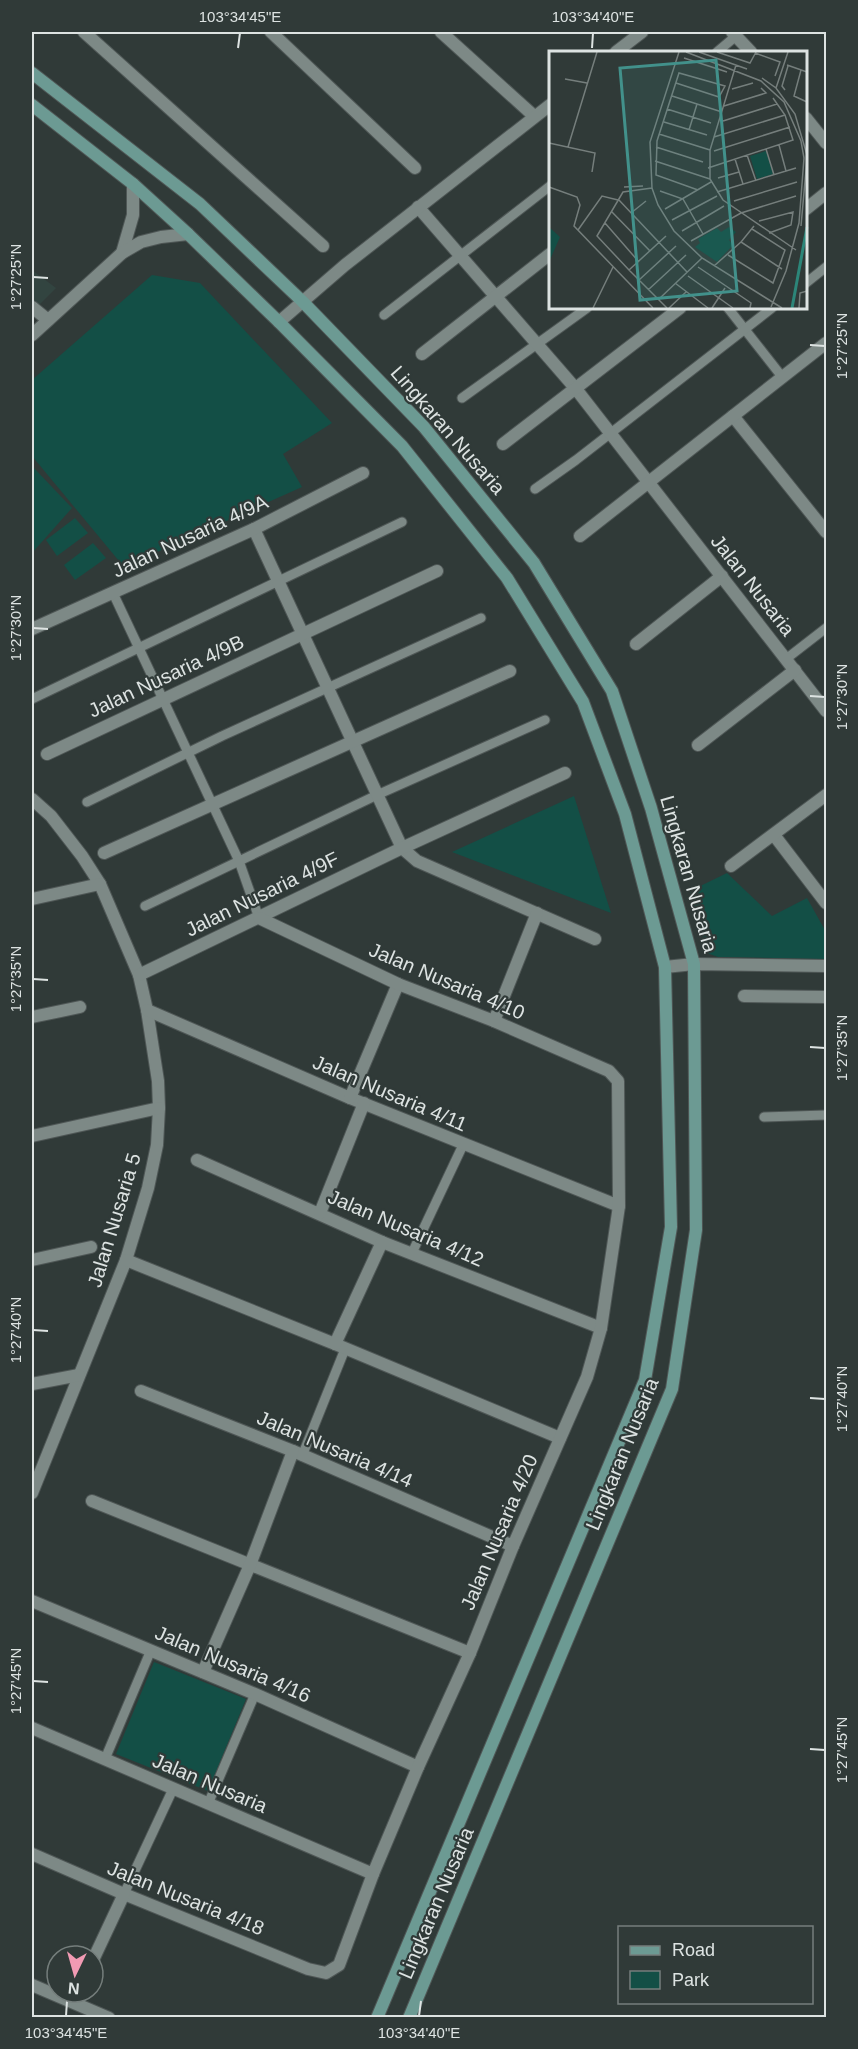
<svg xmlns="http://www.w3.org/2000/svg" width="858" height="2049" font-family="Helvetica,sans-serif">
  <rect width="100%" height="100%" fill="#303a38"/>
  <path fill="#324440" d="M32 270 56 288 32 312Z"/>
  <g fill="#134f46">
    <path d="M152 275 200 283 332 423 283 454 302 487 124 567 32 456V380Z"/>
    <path d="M32 466 72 508 32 553Z"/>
    <path d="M75 518 88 533 57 556 46 540Z"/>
    <path d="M93 543 106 558 75 580 64 565Z"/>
    <path d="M574 796 611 913 452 852Z"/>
    <path d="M727 873 772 916 807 898 826 932V959L718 957 707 953 690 891Z"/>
    <path d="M154 1662 246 1699 208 1791 116 1754Z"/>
  </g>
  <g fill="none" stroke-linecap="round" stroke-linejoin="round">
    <defs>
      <g id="lane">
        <path d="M717 52 736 36"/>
        <path d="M806 283 826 267"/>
        <path d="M728 308 783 378"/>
        <path d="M384 315 550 186"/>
        <path d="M462 398 587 308"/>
        <path d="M535 489 576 460 772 308"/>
        <path d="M113 593 239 861 259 918"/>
        <path d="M786 659 826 628"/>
        <path d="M32 699 402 522"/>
        <path d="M87 802 222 736 481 618"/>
        <path d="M145 906 377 795 545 720"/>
        <path d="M764 1117 826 1115"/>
        <path d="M412 1253 463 1145"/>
        <path d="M302 1456 345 1349"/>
        <path d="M105 1759 151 1650"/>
        <path d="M208 1804 255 1694"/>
        <path d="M124 1894 173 1789"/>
      </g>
      <g id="street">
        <path d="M84 32 323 246"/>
        <path d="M271 32 415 168"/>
        <path d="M441 32 534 116"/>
        <path d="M732 32 751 52"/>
        <path d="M616 52 642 32"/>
        <path d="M806 118 826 143"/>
        <path d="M418 207 576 389 826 711"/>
        <path d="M806 209 826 193"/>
        <path d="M122 253 133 215V184"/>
        <path d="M32 307 48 320"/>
        <path d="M279 322 345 265 550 105"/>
        <path d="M32 335 122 253 141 242 161 237 188 234"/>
        <path d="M422 354 550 254"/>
        <path d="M733 416 826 532"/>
        <path d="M503 444 680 308"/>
        <path d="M254 529 402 848 417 861 595 939"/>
        <path d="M580 536 826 343"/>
        <path d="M32 629 254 529 363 473"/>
        <path d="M636 644 722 576"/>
        <path d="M698 745 795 670"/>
        <path d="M47 754 437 571"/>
        <path d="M32 799 51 816 82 856 100 884 139 975 147 1010 158 1081 159 1108 157 1145 148 1188 126 1260 32 1493"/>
        <path d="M774 835 826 903"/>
        <path d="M104 853 510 671"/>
        <path d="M731 866 826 795"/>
        <path d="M32 899 100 884"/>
        <path d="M665 967 694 964 826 966"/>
        <path d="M139 975 402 848 565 773"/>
        <path d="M744 996 826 997"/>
        <path d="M147 1010 350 1098 619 1206"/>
        <path d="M32 1017 80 1007"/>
        <path d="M494 1021 537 913"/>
        <path d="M350 1098 398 984"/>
        <path d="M32 1136 159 1108"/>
        <path d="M197 1160 382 1242 601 1328"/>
        <path d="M320 1213 364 1103"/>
        <path d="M32 1260 91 1247"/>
        <path d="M126 1260 335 1344 560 1438"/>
        <path d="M335 1344 382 1242"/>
        <path d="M32 1384 79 1375"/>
        <path d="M141 1391 293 1451 513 1546"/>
        <path d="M92 1501 470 1653"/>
        <path d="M32 1601 255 1694 418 1767"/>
        <path d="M203 1672 250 1565 293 1451"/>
        <path d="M32 1728 373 1874"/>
        <path d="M32 1854 124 1894 308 1969 326 1973 339 1965 373 1874 418 1767 470 1653 513 1546 587 1377 601 1328 619 1206 618 1081 609 1071 494 1021 398 984 259 918"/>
        <path d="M93 1960 124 1894"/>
        <path d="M32 1985 109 2018"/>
      </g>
      <g id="secondary">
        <path d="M32 73 200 204 302 301 424 427 534 563 612 691 651 808 694 964 696 1230 672 1389 409 2018"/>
        <path d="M32 105 133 184 188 234 279 322 402 446 507 578 583 702 625 814 665 967 671 1227 645 1380 377 2018"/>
      </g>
    </defs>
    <use href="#lane" stroke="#4f5756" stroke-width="11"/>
    <use href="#street" stroke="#4f5756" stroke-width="14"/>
    <use href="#secondary" stroke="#4f5756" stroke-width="14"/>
    <use href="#lane" stroke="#7d8986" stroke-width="9"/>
    <use href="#street" stroke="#7d8986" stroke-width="12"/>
    <use href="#secondary" stroke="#6c9a93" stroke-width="12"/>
  </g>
  <path fill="none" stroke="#dde3e2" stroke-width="2" d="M238 48 240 33M592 48 593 33M33 277 48 278M810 345 825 346M33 628 48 629M810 696 825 697M33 979 48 980M810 1047 825 1048M33 1330 48 1331M810 1398 825 1399M33 1681 48 1682M810 1749 825 1750M66 2016 67 2001M419 2016 421 2001"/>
  <g text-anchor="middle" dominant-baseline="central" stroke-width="4.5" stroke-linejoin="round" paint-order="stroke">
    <g font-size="20" fill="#dde3e2" stroke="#303a38">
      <text transform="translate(448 430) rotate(49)">Lingkaran Nusaria</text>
      <text transform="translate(190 536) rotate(-25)">Jalan Nusaria 4/9A</text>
      <text transform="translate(753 585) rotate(52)">Jalan Nusaria</text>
      <text transform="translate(166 676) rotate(-25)">Jalan Nusaria 4/9B</text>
      <text transform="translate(689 874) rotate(74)">Lingkaran Nusaria</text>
      <text transform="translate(262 894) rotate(-26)">Jalan Nusaria 4/9F</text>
      <text transform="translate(447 981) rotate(23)">Jalan Nusaria 4/10</text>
      <text transform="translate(390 1093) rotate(23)">Jalan Nusaria 4/11</text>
      <text transform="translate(114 1220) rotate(-73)">Jalan Nusaria 5</text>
      <text transform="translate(406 1228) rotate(23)">Jalan Nusaria 4/12</text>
      <text transform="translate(335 1449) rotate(23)">Jalan Nusaria 4/14</text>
      <text transform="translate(622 1454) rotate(-68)">Lingkaran Nusaria</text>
      <text transform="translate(499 1532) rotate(-67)">Jalan Nusaria 4/20</text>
      <text transform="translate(233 1664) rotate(23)">Jalan Nusaria 4/16</text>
      <text transform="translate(210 1783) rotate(23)">Jalan Nusaria</text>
      <text transform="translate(186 1898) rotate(22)">Jalan Nusaria 4/18</text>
      <text transform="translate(436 1903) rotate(-67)">Lingkaran Nusaria</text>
    </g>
  </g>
  <g transform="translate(549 51)">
    <rect width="258" height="258" fill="#303a38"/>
    <path d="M217 100 224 123 208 128 201 105ZM0 176 11 186 0 211ZM180 176 187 181 180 189 184 194 168 211 146 196 151 192 149 188 168 177 172 181Z" fill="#134f46"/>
    <path fill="none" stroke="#2c8679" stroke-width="3" d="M243 257 258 176"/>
    <path fill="none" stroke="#757e7c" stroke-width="1.5" d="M130 1 101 91 103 137 109 154 125 180 153 207 233 257M137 1 212 30 235 51 252 90 255 107 250 172 237 220 222 256M150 1 198 18M168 1 201 12 207 1M206 2 231 11 226 25M135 7 178 21M187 14 161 99V128L174 149 247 199M238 14 258 21M252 19 245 45 258 51M213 27 227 37 246 63 258 104M16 28 38 32M127 32 170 46 176 35 130 22 108 90 107 124 149 139M227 37 239 1M183 38 204 32M236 39 233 35 239 15M123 45 173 61M175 55 217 42 212 37M118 58 162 72M174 70 228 53M115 71 158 84M140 79 148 53M110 83 161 99M165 86 236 64M0 92 46 102 43 121M230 94 237 120M19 96 48 1M107 96 154 111M217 98 225 124M165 100 241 76M198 104 207 130M186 108 194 133M106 110 161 128M159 117 244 89 236 64 224 47M169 127 190 121M0 136 28 146 31 154 25 175 104 257M75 136 94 135M103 137 74 141 48 185 80 219 117 185M111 140 134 148 154 183M168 141 247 117M69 148 138 221M185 150 248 131M116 158 162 131M62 160 101 200M82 162 97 150M123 169 168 145M210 170 244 161 242 174 220 182M56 172 90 211M205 175 192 191 233 218M252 175 258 108M29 179 53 145 69 149M133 180 175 155M142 190 192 162 247 145M179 204 224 232 236 199 203 178M165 215 192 191M149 216 202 252 201 257M80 219 118 257M139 225 184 257M90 229 127 195M126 232 159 257M99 239 137 204M110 248 153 207M44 257 64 216M120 257 137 241M163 257 176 237M250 257 251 242 258 240"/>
    <path fill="#42918b" fill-opacity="0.15" stroke="#42918b" stroke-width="3" d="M167 9 188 240 91 249 71 17Z"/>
    <rect width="258" height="258" fill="none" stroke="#dde3e2" stroke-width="3"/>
  </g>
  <rect width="858" height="2049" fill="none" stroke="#303a38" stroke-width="66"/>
  <rect x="618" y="1926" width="195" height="78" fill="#303a38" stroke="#757e7c" stroke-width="1.5"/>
  <rect x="630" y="1946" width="30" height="9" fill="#6c9a93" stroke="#757e7c" stroke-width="1.5"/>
  <text x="672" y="1956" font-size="18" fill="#dde3e2">Road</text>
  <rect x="630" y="1971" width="30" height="18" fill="#134f46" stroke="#757e7c" stroke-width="1.5"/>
  <text x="672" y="1986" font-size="18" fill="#dde3e2">Park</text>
  <g transform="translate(75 1974) rotate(185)"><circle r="28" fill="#303a38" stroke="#757e7c" stroke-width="1.5"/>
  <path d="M0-4.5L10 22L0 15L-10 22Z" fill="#f19ab3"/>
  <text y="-9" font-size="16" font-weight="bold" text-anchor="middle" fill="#dde3e2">N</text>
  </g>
  <rect x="33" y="33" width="792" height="1983" fill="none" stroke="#dde3e2" stroke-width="2"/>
  <g font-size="15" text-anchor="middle" fill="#dde3e2">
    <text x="240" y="22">103°34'45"E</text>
    <text x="593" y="22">103°34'40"E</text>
    <text transform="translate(16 277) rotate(-90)" y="5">1°27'25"N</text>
    <text transform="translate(842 346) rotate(-90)" y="5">1°27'25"N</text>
    <text transform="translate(16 628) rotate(-90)" y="5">1°27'30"N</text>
    <text transform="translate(842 697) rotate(-90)" y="5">1°27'30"N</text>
    <text transform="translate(16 979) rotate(-90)" y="5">1°27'35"N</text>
    <text transform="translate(842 1048) rotate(-90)" y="5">1°27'35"N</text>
    <text transform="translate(16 1330) rotate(-90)" y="5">1°27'40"N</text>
    <text transform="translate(842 1399) rotate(-90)" y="5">1°27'40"N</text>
    <text transform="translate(16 1681) rotate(-90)" y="5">1°27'45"N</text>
    <text transform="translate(842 1750) rotate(-90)" y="5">1°27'45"N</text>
    <text x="66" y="2038">103°34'45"E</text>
    <text x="419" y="2038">103°34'40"E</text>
  </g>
</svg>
